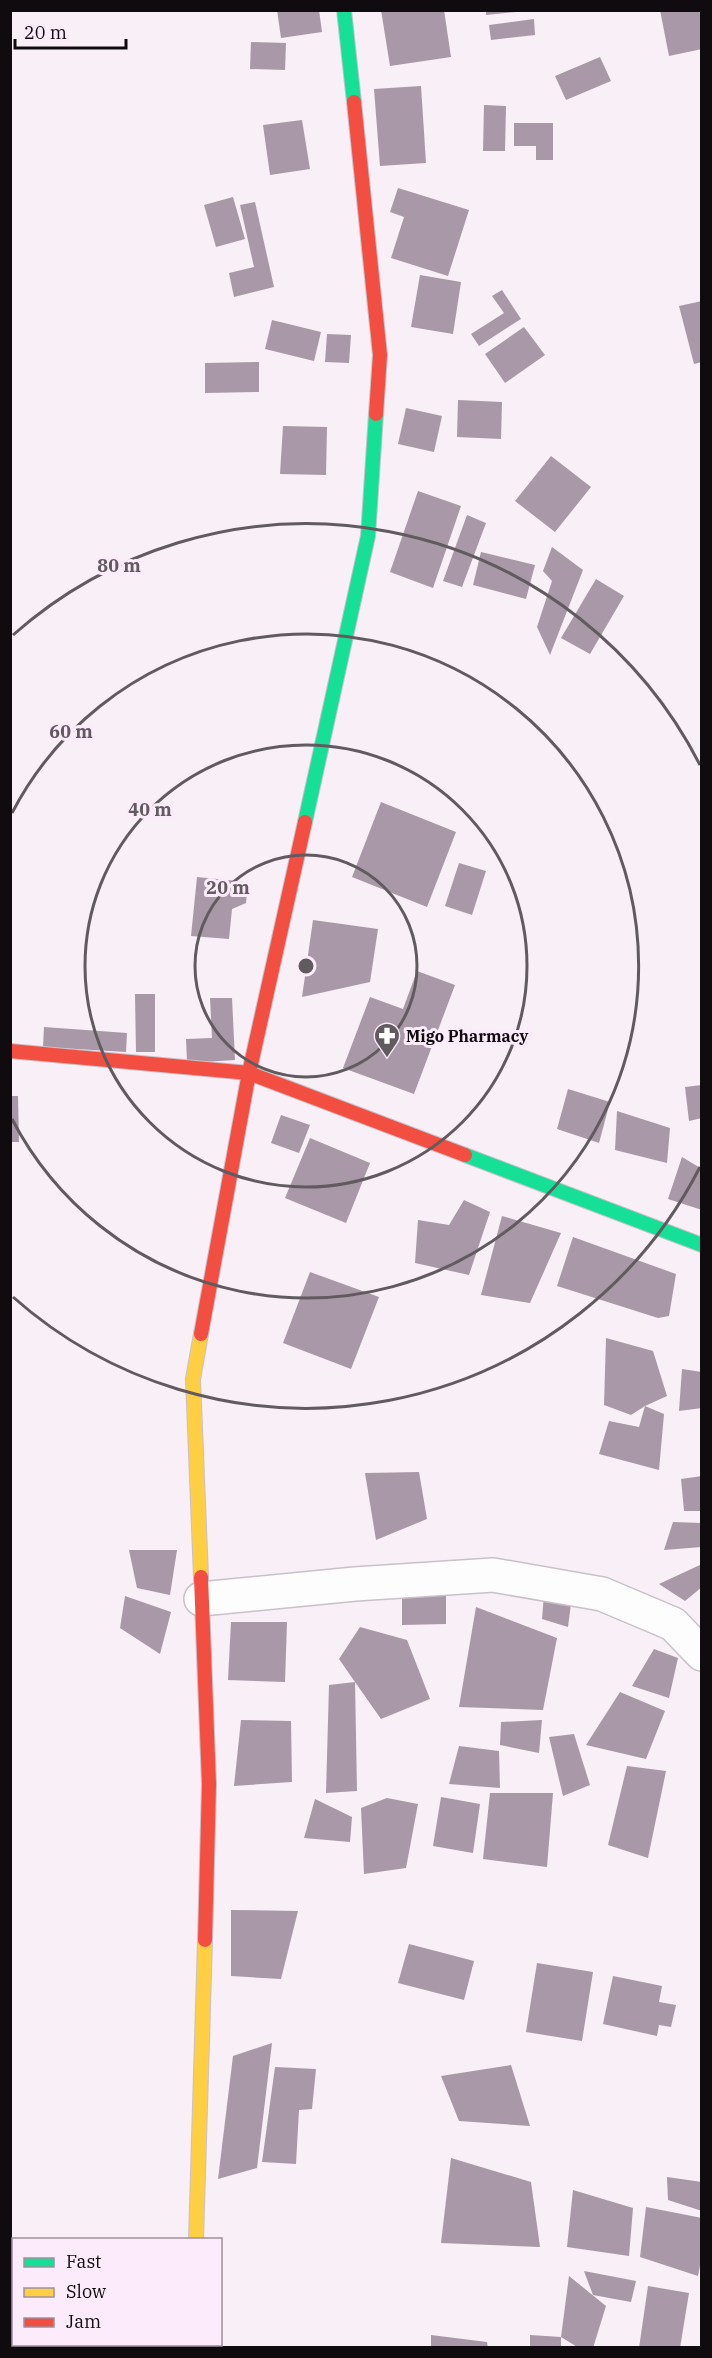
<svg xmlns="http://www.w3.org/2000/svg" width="712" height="2358" font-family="'IBM Plex Serif',serif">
  <rect width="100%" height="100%" fill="#f8eff7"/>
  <g fill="#a998a7">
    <path d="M277 10H319L322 32 281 38Z"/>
    <path d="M381 10H444L451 57 390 66Z"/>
    <path d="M486 10H516V12L486 15Z"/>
    <path d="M660 10H702V49L669 56Z"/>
    <path d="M534 19 535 35 491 40 489 25Z"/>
    <path d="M251 42 286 43 285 70 250 69Z"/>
    <path d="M600 57 611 81 566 100 555 76Z"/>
    <path d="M421 86 426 163 380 166 374 89Z"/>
    <path d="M484 105 506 106 505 151H483Z"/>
    <path d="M302 120 310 169 270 175 263 125Z"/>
    <path d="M514 123H553V160H536V146H514Z"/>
    <path d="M398 188 469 210 448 276 391 258 404 217 390 212Z"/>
    <path d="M233 197 245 239 216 247 204 205Z"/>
    <path d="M255 202 274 287 234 297 229 273 254 267 240 205Z"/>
    <path d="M420 275 461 282 453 334 411 327Z"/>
    <path d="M502 290 521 319 479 346 471 334 504 313 492 296Z"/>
    <path d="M702 301V362L694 364 679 306Z"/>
    <path d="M272 320 321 332 314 361 265 349Z"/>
    <path d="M524 327 545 355 505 383 485 354Z"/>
    <path d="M327 334 351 335 349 363 325 362Z"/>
    <path d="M259 362V392L205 393V363Z"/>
    <path d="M458 400 502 402 501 439 457 437Z"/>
    <path d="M406 408 442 416 434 452 398 444Z"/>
    <path d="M283 426 327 427 326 475 280 474Z"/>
    <path d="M551 456 591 487 555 532 515 501Z"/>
    <path d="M418 491 461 506 433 588 390 572Z"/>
    <path d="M467 515 486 523 462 587 443 581Z"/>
    <path d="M552 547 583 570 550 655 537 627 552 581 543 571Z"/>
    <path d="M481 552 535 565 526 599 473 585Z"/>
    <path d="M596 579 624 596 590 654 561 638Z"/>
    <path d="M381 802 456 832 427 907 352 877Z"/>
    <path d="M459 863 486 871 472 915 445 906Z"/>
    <path d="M197 877 248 882 246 903 232 909 229 939 191 936Z"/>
    <path d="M313 920 378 929 370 982 302 997Z"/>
    <path d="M417 971 455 985 414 1094 343 1068 370 997 403 1009Z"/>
    <path d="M135 994H155V1052H136Z"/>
    <path d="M210 998H232L235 1060 187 1063 186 1039 212 1038Z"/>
    <path d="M44 1027 127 1033 126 1052 43 1047Z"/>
    <path d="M702 1085V1118L689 1121 685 1087Z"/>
    <path d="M568 1089 610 1102 599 1143 557 1129Z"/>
    <path d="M10 1096H18L19 1142H10Z"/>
    <path d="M617 1111 670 1128 667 1163 615 1150Z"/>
    <path d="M281 1115 310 1125 299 1153 271 1143Z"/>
    <path d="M310 1138 370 1163 346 1223 285 1198Z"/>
    <path d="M682 1157 702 1169V1210L668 1199Z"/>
    <path d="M464 1200 490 1212 469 1275 415 1263 418 1220 449 1225Z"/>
    <path d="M502 1216 561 1233 530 1303 481 1295Z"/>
    <path d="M573 1237 676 1274 669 1316 658 1318 557 1286Z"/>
    <path d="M310 1272 379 1297 351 1369 283 1343Z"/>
    <path d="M606 1338 653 1351 667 1396 645 1406 664 1414 659 1470 599 1454 609 1421 639 1427 645 1406 631 1415 604 1405Z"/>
    <path d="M682 1369 702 1372V1408L679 1411Z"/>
    <path d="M419 1472 427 1519 376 1540 365 1473Z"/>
    <path d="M702 1476V1511H684L681 1479Z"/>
    <path d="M673 1522 702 1523V1547L664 1550Z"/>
    <path d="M129 1550H177L170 1595 137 1588Z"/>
    <path d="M702 1564V1587L685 1601 659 1584Z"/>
    <path d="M402 1591H446V1624L402 1625Z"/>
    <path d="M544 1594 572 1596 568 1627 542 1619Z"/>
    <path d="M125 1596 171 1612 160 1654 120 1628Z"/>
    <path d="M476 1607 557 1638 543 1710 459 1707Z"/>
    <path d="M231 1622H287L285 1682 228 1680Z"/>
    <path d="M360 1627 407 1640 430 1699 381 1719 355 1682 357 1791 326 1793 329 1685 355 1682 339 1659Z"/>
    <path d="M654 1649 678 1658 669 1698 632 1686Z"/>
    <path d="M620 1692 665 1711 646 1759 586 1745Z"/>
    <path d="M241 1720 291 1721 292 1782 234 1786Z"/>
    <path d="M542 1720 539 1753 500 1745 501 1722Z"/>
    <path d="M574 1734 590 1785 563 1796 549 1737Z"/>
    <path d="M459 1746 499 1751 500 1788 449 1784Z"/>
    <path d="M627 1766 666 1771 648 1858 608 1845Z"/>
    <path d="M490 1793H553L547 1867 483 1859Z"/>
    <path d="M441 1797 480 1804 473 1853 433 1846Z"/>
    <path d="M387 1798 418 1804 406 1868 364 1874 361 1808Z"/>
    <path d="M315 1799 352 1817 350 1842 304 1838Z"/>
    <path d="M231 1910 298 1911 281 1979 231 1976Z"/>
    <path d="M409 1944 474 1961 464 2000 398 1983Z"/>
    <path d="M537 1963 593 1972 582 2041 526 2032Z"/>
    <path d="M613 1976 662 1986 659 2002 676 2005 671 2027 659 2025 657 2036 603 2024Z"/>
    <path d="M272 2043 257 2168 218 2179 233 2056Z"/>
    <path d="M511 2065 530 2126 459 2121 441 2076Z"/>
    <path d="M275 2067 316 2069 312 2109 299 2110 296 2164 262 2162Z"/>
    <path d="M451 2158 531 2182 540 2247 441 2243Z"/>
    <path d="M667 2177 702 2182V2211L668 2200Z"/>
    <path d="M573 2190 633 2208 629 2256 567 2247Z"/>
    <path d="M646 2207 702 2218V2255L698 2276 640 2257Z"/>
    <path d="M584 2271 636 2281 631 2302 593 2295Z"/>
    <path d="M569 2276 606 2306 593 2348H579L561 2337V2348H530V2335L561 2337Z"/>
    <path d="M648 2286 689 2293 680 2348H639Z"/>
    <path d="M431 2335 487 2342 488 2348H431Z"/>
  </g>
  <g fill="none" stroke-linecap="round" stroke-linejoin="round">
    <defs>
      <g id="street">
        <path d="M201 1599 355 1584 493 1575 602 1594 673 1624 702 1654"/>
        <path d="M193 2348V2344"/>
      </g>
      <g id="fast">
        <path d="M344 10 354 102"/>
        <path d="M305 822 368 536 376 414"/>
        <path d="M465 1155 702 1245"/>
      </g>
      <g id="slow">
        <path d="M201 1577 193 1379 201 1334"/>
        <path d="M196 2240 205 1940"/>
      </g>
      <g id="jam">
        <path d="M354 102 380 355 376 414"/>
        <path d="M10 1051 249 1073 465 1155"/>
        <path d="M201 1334 249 1073 305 822"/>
        <path d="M201 1577 209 1784 205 1940"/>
      </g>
    </defs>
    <use href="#street" stroke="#c9c1c8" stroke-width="36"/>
    <use href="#fast" stroke="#c9c1c8" stroke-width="16"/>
    <use href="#slow" stroke="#c9c1c8" stroke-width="16"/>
    <use href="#jam" stroke="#c9c1c8" stroke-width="16"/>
    <use href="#street" stroke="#fefdfe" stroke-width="33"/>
    <use href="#fast" stroke="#16e098" stroke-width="14"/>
    <use href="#slow" stroke="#ffcf43" stroke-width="14"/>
    <use href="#jam" stroke="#f24e42" stroke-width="14"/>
  </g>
  <g fill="none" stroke="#615b60" stroke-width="3">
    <circle cx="306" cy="966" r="111"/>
    <circle cx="306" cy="966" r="221"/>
    <path d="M12 813A332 332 0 1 1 12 1119"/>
    <path d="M700 1167A442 442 0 0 1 13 1297M13 635A442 442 0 0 1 700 765"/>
  </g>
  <defs>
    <symbol id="pharmacy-pin" viewBox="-11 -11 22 30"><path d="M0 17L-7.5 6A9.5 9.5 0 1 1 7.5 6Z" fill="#615b60" stroke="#fcebfa"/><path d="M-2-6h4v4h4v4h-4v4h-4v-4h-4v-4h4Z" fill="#fff"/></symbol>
  </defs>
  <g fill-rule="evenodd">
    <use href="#pharmacy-pin" x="372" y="1021" width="30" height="40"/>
  </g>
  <g text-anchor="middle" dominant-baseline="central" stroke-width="6" stroke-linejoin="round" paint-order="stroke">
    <g font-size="16" font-weight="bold" fill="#100b0f" stroke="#fcebfa" text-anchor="start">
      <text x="406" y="1036">Migo Pharmacy</text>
    </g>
  </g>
  <circle cx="306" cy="966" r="9" fill="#615b60" stroke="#fcebfa" stroke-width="3"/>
  <g font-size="18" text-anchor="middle" font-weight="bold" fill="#615b60" stroke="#fcebfa" stroke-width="6" stroke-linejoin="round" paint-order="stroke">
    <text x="119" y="572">80 m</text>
    <text x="71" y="738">60 m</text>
    <text x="150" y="816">40 m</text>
    <text x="228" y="894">20 m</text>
  </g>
  <rect width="712" height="2358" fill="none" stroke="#100b0f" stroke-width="24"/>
  <rect x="12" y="2238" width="210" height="108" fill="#fcebfa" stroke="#9e919c" stroke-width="1.5"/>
  <rect x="24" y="2258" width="30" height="9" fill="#16e098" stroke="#9e919c" stroke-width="1.5"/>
  <text x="66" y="2268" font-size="18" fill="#100b0f">Fast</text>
  <rect x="24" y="2288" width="30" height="9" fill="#ffcf43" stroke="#9e919c" stroke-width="1.5"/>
  <text x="66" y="2298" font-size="18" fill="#100b0f">Slow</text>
  <rect x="24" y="2318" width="30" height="9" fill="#f24e42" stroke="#9e919c" stroke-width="1.5"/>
  <text x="66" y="2328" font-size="18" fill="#100b0f">Jam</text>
  <path d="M15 39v9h111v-9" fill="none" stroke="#100b0f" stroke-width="3"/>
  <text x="24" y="39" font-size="18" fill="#100b0f" stroke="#fcebfa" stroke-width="4.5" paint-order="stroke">20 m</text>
</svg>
